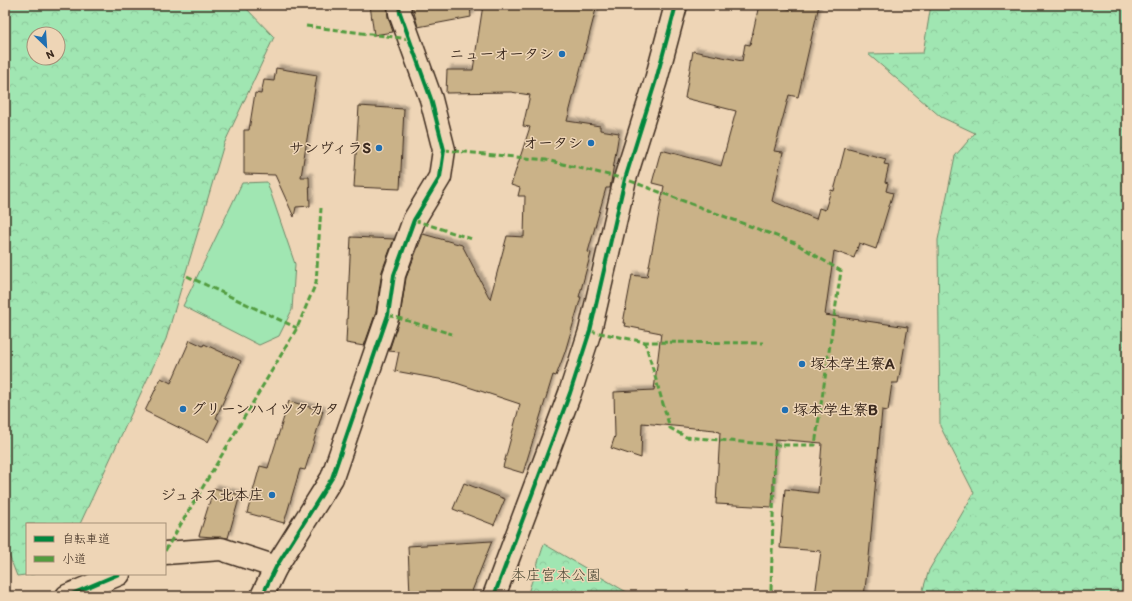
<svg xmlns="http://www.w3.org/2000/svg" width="1132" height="601" font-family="Itim,'Klee One',sans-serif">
  <defs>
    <pattern id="forest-crowns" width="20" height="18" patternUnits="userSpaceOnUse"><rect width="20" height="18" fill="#a0e6b2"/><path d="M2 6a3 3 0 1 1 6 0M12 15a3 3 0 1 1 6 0" fill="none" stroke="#8bc599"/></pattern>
    <filter id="shadow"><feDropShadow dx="3.5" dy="-3.5" stdDeviation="1" flood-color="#0004"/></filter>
  </defs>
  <rect width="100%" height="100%" fill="#eed5b6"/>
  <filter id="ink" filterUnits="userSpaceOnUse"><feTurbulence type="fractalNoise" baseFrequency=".025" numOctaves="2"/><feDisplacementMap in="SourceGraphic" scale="8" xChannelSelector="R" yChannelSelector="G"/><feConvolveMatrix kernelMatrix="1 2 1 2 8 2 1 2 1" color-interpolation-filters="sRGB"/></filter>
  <g filter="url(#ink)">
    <path fill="#a0e6b2" stroke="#6e8868" d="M267 182 295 264 292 310 279 336 259 345 183 306 242 183Z"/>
    <g fill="url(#forest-crowns)" stroke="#6e8868" fill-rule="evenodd">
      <path d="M5 5H243L274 37 224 144 166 339 80 524H27V574H34L17 576 5 545ZM34 34H58V58H34Z"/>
      <path d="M931 5H1127V596H921L929 570 974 493 940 426 938 240 955 156 975 133 941 117 868 54 923 53Z"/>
      <path d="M544 544 623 590 635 596H527Z"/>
    </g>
    <g fill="#cab288" stroke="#3b2a1e" filter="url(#shadow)">
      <path d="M370 5H387L388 17 393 32 374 35Z"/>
      <path d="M412 5H470L471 17 418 27Z"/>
      <path d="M483 5H597L567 121 600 126V130L619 133 610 188H606L588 252 591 253 579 297H581L565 352 556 376 553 375 523 473 503 467 520 404 450 381 395 371 399 352 389 351 400 317 406 278 423 234 462 245 490 299 507 236 524 237 525 196H518L520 188 511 185 530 127 523 126 530 95 511 92 446 93 447 70H473Z"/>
      <path d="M759 5H773L793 10 795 5H819L798 97 789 95 774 151 783 152 772 201 816 219 819 208 825 210 831 190 834 191 845 148 886 159 884 164 889 165 885 182 888 183 886 191 893 193 876 249 859 243 854 258 834 251 825 315 908 327 898 383H892L888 411 882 410 869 557 864 596H815L821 551 780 548 785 489 818 493 822 443 775 439 772 507 716 504 720 432 715 431V430L642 423 641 458 611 448 615 436 614 392 654 390 661 333 625 326 626 323H623L632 275 647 277 664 186 652 183 661 150 721 166 736 111 685 98 693 51 742 61 745 44 750 45Z"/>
      <path d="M276 68 317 75 301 177H309L310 206 296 207 294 217 275 175 244 174V130H249L255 93 261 94 264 80 274 81Z"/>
      <path d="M359 106 404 109 400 189 354 187Z"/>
      <path d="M351 237 394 239 382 271 376 312 364 346 346 343Z"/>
      <path d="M190 340 203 346 204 344 241 361 216 418 219 420 208 442 145 411 161 378 171 383Z"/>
      <path d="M289 401 323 411 305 470 300 469 284 523 247 513 260 466 268 468Z"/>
      <path d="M464 483 505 499 494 525 453 509Z"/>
      <path d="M214 488 240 495 228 538 199 536Z"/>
      <path d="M492 541 470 596H410L408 546Z"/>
    </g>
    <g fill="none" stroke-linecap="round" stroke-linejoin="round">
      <defs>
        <g id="minor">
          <path d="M165 553 221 549 276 567"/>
          <path d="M67 596 119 574"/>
          <path d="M262 596 276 567 332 478 388 315 394 275 414 220 440 177 444 150 431 99 400 13 399 5"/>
          <path d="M494 596 570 393 590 331 625 179 656 80 676 5"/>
        </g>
      </defs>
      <use href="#minor" stroke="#3b2a1e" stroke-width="25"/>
      <use href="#minor" stroke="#eed5b6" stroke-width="22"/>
      <g stroke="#529c3f" stroke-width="3" stroke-dasharray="6 3" stroke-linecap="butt">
        <path d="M306 26 410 39"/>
        <path d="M444 150 546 160 625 179 795 243 841 271 815 445H775L686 437 670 428 645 342"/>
        <path d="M414 220 472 239"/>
        <path d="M187 276 297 328"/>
        <path d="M388 315 452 334"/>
        <path d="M590 331 645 342 763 343"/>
        <path d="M165 551 297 328 316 283 321 208"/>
        <path d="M771 590 775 445"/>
      </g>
      <defs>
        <g id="cycleway">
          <path d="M67 596 119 574"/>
          <path d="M262 596 276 567 332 478 388 315 394 275 414 220 440 177 444 150 431 99 400 13 399 5"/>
          <path d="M494 596 570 393 590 331 625 179 656 80 676 5"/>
        </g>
      </defs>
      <use href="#cycleway" stroke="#eed5b6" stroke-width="6"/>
      <use href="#cycleway" stroke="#00873e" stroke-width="4"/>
    </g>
  </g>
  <g fill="#1f6fb2" stroke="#eed5b6" stroke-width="1.5">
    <circle cx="562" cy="54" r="4"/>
    <circle cx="591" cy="143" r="4"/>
    <circle cx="379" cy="148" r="4"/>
    <circle cx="802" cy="364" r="4"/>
    <circle cx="183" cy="409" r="4"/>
    <circle cx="785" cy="410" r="4"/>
    <circle cx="272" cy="495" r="4"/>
  </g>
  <g text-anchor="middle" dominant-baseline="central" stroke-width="3" stroke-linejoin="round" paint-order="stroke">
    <g font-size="15" font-weight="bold" fill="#3b2a1e" stroke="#eed5b6" text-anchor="end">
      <text x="554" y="54">ニューオータシ</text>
      <text x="583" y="143">オータシ</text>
      <text x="371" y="148">サンヴィラS</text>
      <text x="810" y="364" text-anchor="start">塚本学生寮A</text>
      <text x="191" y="409" text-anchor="start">グリーンハイツタカタ</text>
      <text x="793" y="410" text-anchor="start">塚本学生寮B</text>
      <text x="264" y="495">ジュネス北本庄</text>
    </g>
    <g font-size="15" fill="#4a4634" stroke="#eed5b6">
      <text x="556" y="575">本庄宮本公園</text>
    </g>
  </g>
  <rect width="1132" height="601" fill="none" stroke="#eed5b6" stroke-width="20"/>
  <rect x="10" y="10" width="1112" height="581" fill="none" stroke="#3b2a1e" stroke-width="1.5" filter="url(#ink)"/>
  <rect x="26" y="523" width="140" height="52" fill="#eed5b6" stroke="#a69179"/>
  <rect x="34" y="536" width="20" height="6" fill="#00873e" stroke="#a69179"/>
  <text x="62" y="543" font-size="12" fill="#3b2a1e">自転車道</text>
  <rect x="34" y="556" width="20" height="6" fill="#529c3f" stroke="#a69179"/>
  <text x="62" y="563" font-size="12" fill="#3b2a1e">小道</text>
  <g transform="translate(46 46) rotate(155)"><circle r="19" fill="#eed5b6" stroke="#a69179"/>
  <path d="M0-3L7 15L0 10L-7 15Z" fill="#1f6fb2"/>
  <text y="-6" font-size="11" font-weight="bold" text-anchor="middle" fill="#3b2a1e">N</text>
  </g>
</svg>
